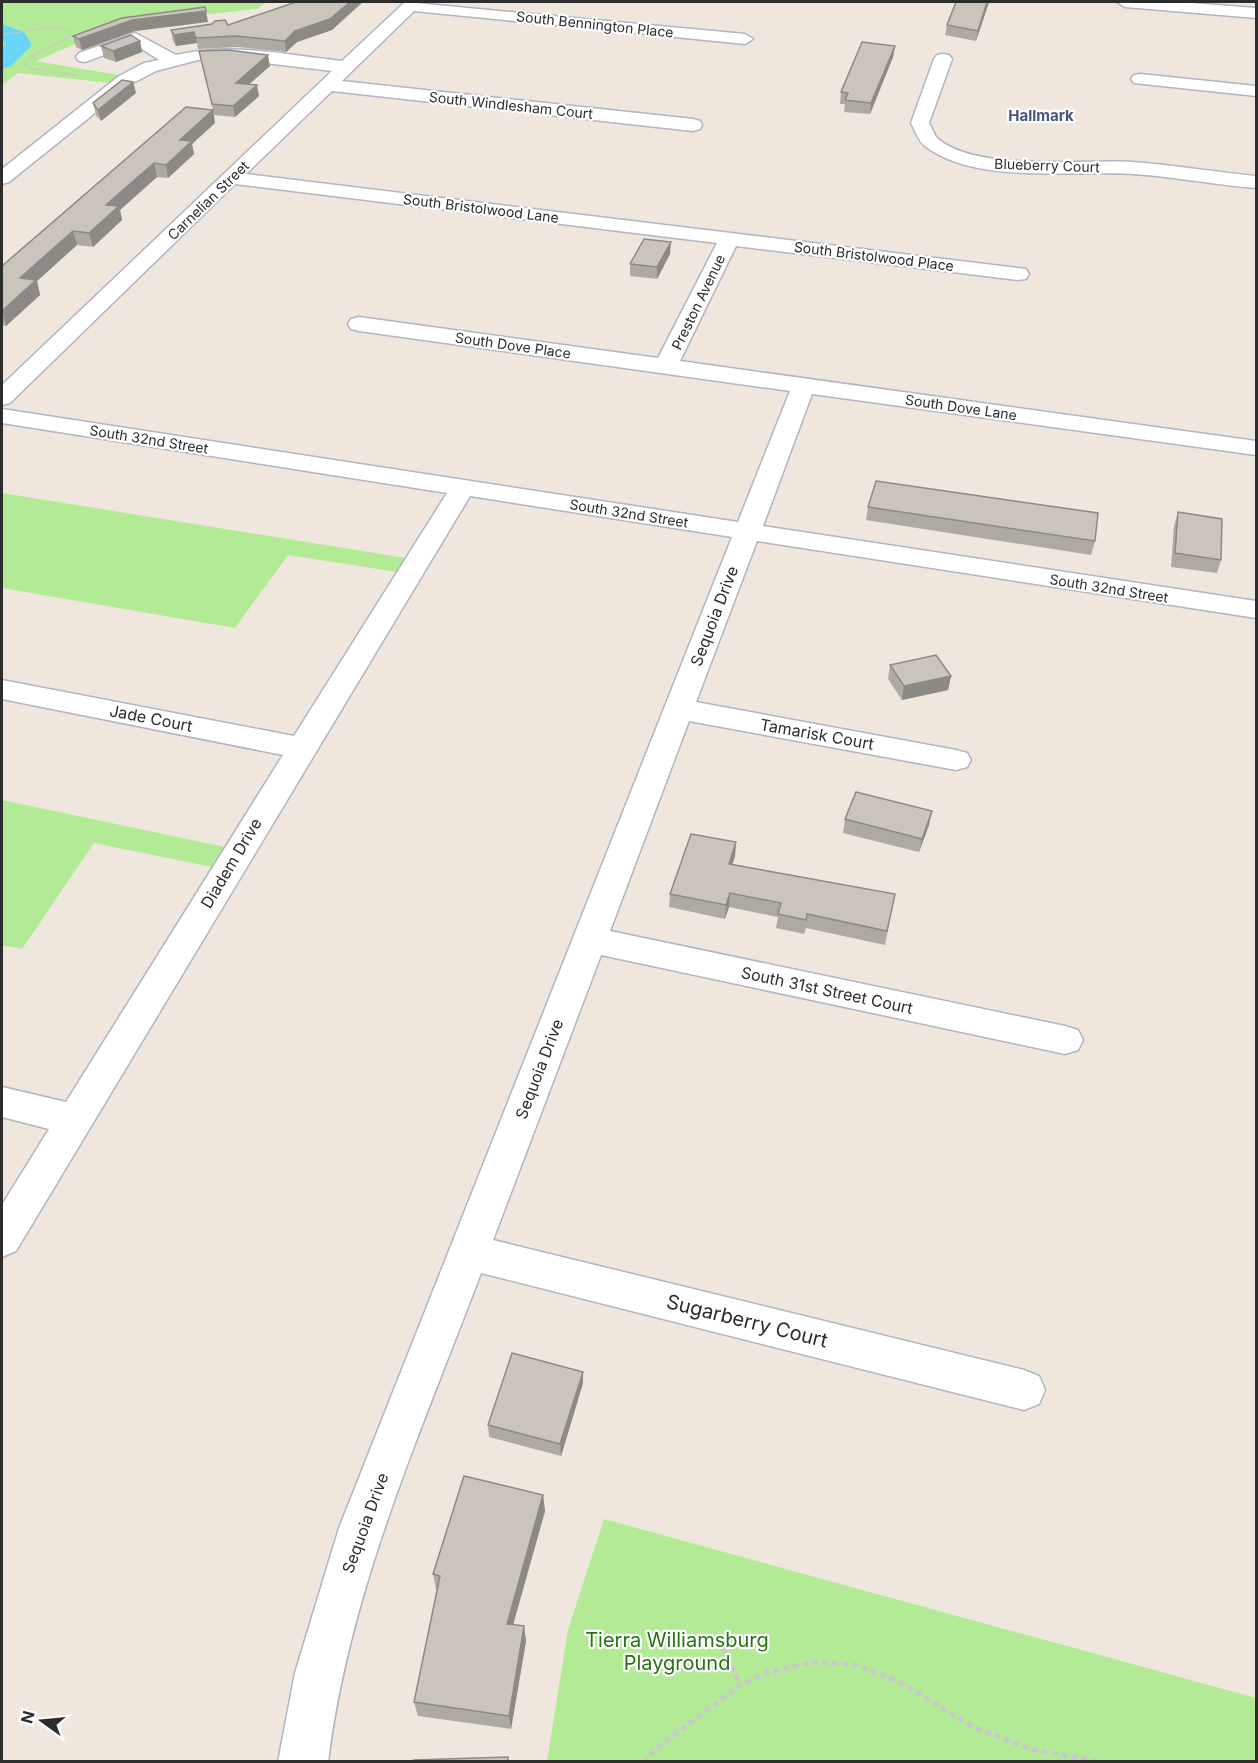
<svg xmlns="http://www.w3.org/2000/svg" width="1258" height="1763" font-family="Inter,sans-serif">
  <rect width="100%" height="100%" fill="#efe7dd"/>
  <g fill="#b3ea95">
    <path d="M2 2H267L257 9 122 24 36 61 130 77 120 84 18 73 2 85Z"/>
    <path d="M2 493 418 560 410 574 288 555 235 628 2 588Z"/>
    <path d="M2 800 239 850 227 870 94 843 22 949 2 945Z"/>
    <path d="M604 1519 1256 1698V1761H547L568 1630Z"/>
  </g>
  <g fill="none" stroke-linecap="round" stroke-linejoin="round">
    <path fill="#67d5fa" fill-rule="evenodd" d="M2 24 24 32 32 45 11 66 2 69V48L6 44 2 41Z"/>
    <defs>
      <g id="minor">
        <path d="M405 2 745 34 753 39 745 44 414 11 342 81 693 119 700 121 702 125 700 129 693 131 332 91 246 174 1026 269 1029 274 1026 279 1018 280 736 246 680 361 1256 441V455L812 394 763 526 1256 601V618L757 541 696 702 956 750 967 753 971 760 967 767 956 770 689 721 610 931 1065 1026 1078 1030 1083 1040 1078 1050 1065 1054 601 955 493 1240 1024 1370 1039 1376 1045 1390 1039 1404 1024 1410 481 1273C421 1432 349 1591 328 1762H278L295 1673 339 1528 732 537 470 496 16 1251 2 1257V1205L49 1129 2 1117V1087L66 1102 283 755 2 699V680L294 736 447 493 2 423V409L738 522 790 391 359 331 351 329 348 324 351 319 359 317 658 358 717 243 235 184 10 403 2 405V385L332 71 230 59 198 60 156 71 131 84 9 182 2 184V169L119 76 144 63 159 60 134 44 85 62 79 61 76 57 79 53 135 33 176 55C230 42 288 55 342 61Z"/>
        <path d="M1117 2H1177L1256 8V18L1125 7Z"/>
        <path d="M943 54 949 55 952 59 929 123C932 128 934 135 938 139 978 172 1082 159 1132 162 1174 165 1215 172 1256 176V188C1216 185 1175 177 1134 174 1074 170 975 185 925 146 918 141 915 130 911 123L934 59 937 55Z"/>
        <path d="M1140 74 1256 86V96L1134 83 1131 79 1134 75Z"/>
      </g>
    </defs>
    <use href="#minor" stroke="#b1b4c1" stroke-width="3"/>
    <path stroke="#c8c8c8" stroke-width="2" stroke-dasharray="2 1.5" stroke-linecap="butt" d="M2 35 51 27 70 30 68 38 30 57 24 64 32 69 77 75"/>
    <g stroke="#c8c8c8" stroke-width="5" stroke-dasharray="6 4" stroke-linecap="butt">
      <path d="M719 1638 740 1685"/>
      <path d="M643 1762 662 1744 740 1685 769 1672 814 1662 856 1665 898 1681 973 1727 1034 1750 1101 1762"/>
    </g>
    <use href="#minor" fill="#fff" fill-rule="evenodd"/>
  </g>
  <g fill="#aea9a3">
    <path d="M989 2 976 41 945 35 947 25Z"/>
    <path d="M208 22 135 31 82 50 76 47 73 36Z"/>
    <path d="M228 25 332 30 297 42 286 52 238 47 198 49 197 43 176 46 173 41 171 30Z"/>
    <path d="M140 41 142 52 116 62 104 58 101 46Z"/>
    <path d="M895 46 893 57 870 114 844 112 845 104H840L841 92Z"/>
    <path d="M199 51 270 66 249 84 259 96 235 117 214 115Z"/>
    <path d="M133 82 136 93 101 121 96 115 93 103Z"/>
    <path d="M213 110 215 123 192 144 194 154 168 178 157 177 120 210 122 220 93 247 77 245 37 281 40 295 6 326 2 325V266Z"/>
    <path d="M670 254 657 279 630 276V264Z"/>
    <path d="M868 507 1095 541 1091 555 866 520Z"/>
    <path d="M1178 512 1221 560 1217 573 1171 567 1174 526Z"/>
    <path d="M890 665 951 676 948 690 902 700 888 679Z"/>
    <path d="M845 819 929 825 919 852 843 833Z"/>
    <path d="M736 842 735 856 732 864 895 894 885 945 806 928 804 934 776 928 778 917 729 907 725 919 669 907 670 894Z"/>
    <path d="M583 1372V1383L561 1456 489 1437 488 1425Z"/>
    <path d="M543 1495 545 1511 513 1625 524 1626 526 1641 511 1729 418 1716 414 1702 437 1589H436L433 1574Z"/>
  </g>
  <g fill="#8d8984">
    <path d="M350 2H363L332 30 297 42 286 52 285 41 295 31Z"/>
    <path d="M987 2H989L976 41 978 31Z"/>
    <path d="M206 11 208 22 135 31 82 50 79 39 132 20Z"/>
    <path d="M194 32 197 43 176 46 174 35Z"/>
    <path d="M140 41 142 52 116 62 113 51Z"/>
    <path d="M895 46 893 57 870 114 871 103Z"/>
    <path d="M268 55 270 66 238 94 236 83Z"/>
    <path d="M133 82 136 93 101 121 98 110Z"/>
    <path d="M257 85 259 96 235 117 233 106Z"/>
    <path d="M213 110 215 123 192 144 194 154 168 178 166 165 180 140Z"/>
    <path d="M154 163 157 177 120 210 122 220 93 247 89 233 106 205Z"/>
    <path d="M73 231 77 245 37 281 40 295 6 326 2 311 20 278Z"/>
    <path d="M671 242 670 254 657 279V267Z"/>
    <path d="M951 676 948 690 902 700 904 686Z"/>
    <path d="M932 811 929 825 919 852 922 839Z"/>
    <path d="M736 842 735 856 728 878 729 864Z"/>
    <path d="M730 893 729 907 725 919 726 905Z"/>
    <path d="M583 1372V1383L561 1456 560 1444Z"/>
    <path d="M543 1495 545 1511 509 1639 507 1624Z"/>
    <path d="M524 1626 526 1641 511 1729 509 1716Z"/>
  </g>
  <g fill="#cac4bd" stroke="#8d8984" stroke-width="1.5">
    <path d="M296 2H350L330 19 295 31 285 41 236 36 196 38 194 32 174 35 171 30 212 24 215 21 225 20 228 25Z"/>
    <path d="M956 2H987L978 31 947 25Z"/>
    <path d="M205 7 206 11 132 20 79 39 73 36 122 18Z"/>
    <path d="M131 35 140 41 113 51 101 46Z"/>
    <path d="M862 42 895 46 871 103 845 100 848 93 841 92Z"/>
    <path d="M228 50 268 55 236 83 257 85 233 106 212 104 199 51Z"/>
    <path d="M122 80 133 82 98 110 93 103Z"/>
    <path d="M186 107 213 110 180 140 192 141 166 165 154 163 106 205 119 206 89 233 73 231 20 278 36 280 2 311V266Z"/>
    <path d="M644 239 671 242 657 267 630 264Z"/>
    <path d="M876 481 1098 513 1095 541 868 507Z"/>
    <path d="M1178 512 1222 519 1221 560 1175 553Z"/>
    <path d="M936 655 951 676 904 686 890 665Z"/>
    <path d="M856 792 932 811 922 839 845 819Z"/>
    <path d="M691 834 736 842 729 864 895 894 887 931 807 914 806 920 778 914 781 903 730 893 726 905 670 894Z"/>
    <path d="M512 1353 583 1372 560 1444 488 1425Z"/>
    <path d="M464 1476 543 1495 507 1624 524 1626 509 1716 414 1702 440 1576 433 1574Z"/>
    <path d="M508 1757V1761H414V1760Z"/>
  </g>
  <g text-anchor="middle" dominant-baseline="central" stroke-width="4.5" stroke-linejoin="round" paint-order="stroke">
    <g font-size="14" fill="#2c2c2c" stroke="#fff">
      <text transform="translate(595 24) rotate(6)">South Bennington Place</text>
      <text transform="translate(511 105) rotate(6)">South Windlesham Court</text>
      <text transform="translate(1047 165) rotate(2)">Blueberry Court</text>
      <text transform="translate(208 200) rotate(-44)">Carnelian Street</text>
      <text transform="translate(481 208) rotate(7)">South Bristolwood Lane</text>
      <text transform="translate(874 256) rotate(7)">South Bristolwood Place</text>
      <text transform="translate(698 302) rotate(-64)">Preston Avenue</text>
      <text transform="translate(513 345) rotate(8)">South Dove Place</text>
      <text transform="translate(961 407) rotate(8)">South Dove Lane</text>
      <text transform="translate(149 439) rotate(9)">South 32nd Street</text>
      <text transform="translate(629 513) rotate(9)">South 32nd Street</text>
      <text transform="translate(1109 588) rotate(9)">South 32nd Street</text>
    </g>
    <g font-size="15" font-weight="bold" fill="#475381" stroke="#fff">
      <text x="1041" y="115">Hallmark</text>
    </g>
    <g font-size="16" fill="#2c2c2c" stroke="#fff">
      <text transform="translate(714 616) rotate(-69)">Sequoia Drive</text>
      <text transform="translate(151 718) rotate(11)">Jade Court</text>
      <text transform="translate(817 734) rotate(10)">Tamarisk Court</text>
      <text transform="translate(231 863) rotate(-59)">Diadem Drive</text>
      <text transform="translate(827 990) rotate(12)">South 31st Street Court</text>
      <text transform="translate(539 1069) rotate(-69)">Sequoia Drive</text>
      <text transform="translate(365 1523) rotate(-70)">Sequoia Drive</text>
    </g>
    <g font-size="20" fill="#2c2c2c" stroke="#fff">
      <text transform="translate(747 1321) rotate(14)">Sugarberry Court</text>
    </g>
    <g font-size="20" fill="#297114" stroke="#fff">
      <text x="677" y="1640">Tierra Williamsburg<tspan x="677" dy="23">Playground</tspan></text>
    </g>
  </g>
  <rect width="1258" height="1763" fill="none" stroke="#2c2c2c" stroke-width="6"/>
  <g transform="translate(42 1721) rotate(285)" stroke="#ffffff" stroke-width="4.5" paint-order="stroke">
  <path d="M0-4.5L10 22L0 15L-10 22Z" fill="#2c2c2c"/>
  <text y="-9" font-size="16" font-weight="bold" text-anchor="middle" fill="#2c2c2c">N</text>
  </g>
</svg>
